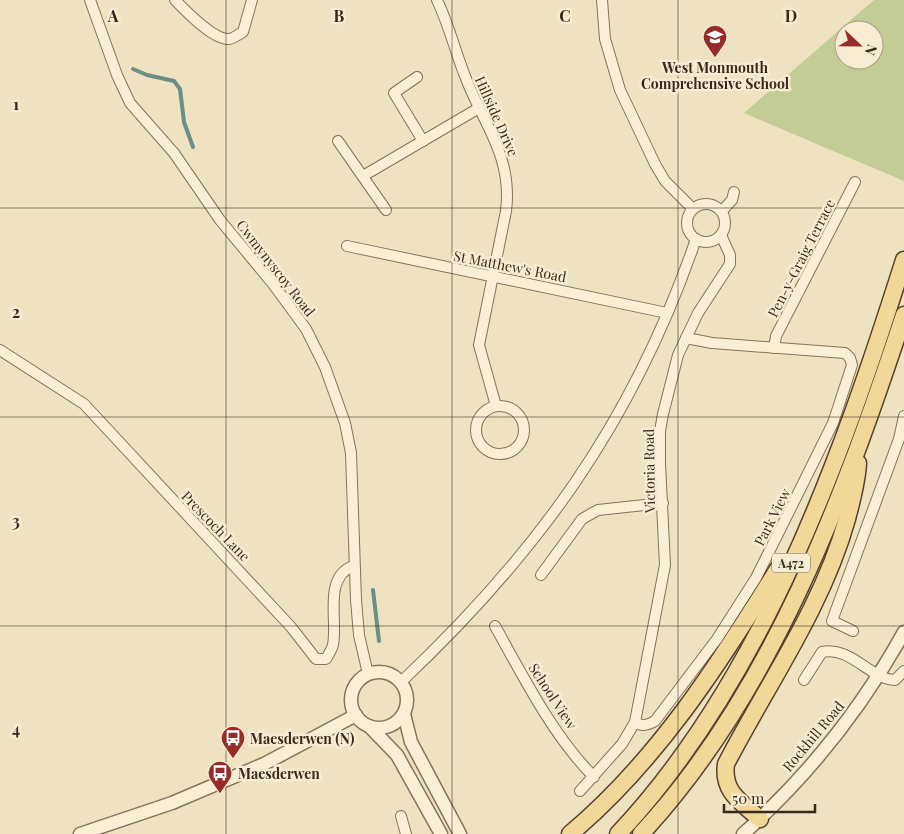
<svg xmlns="http://www.w3.org/2000/svg" width="904" height="834" font-family="'Playfair Display',serif">
  <rect width="100%" height="100%" fill="#eee2c1"/>
  <path fill="#c4cc95" fill-rule="evenodd" d="M874 0H904V181L744 113ZM844 30H874V60H844Z"/>
  <g fill="none" stroke-linecap="round" stroke-linejoin="round">
    <g stroke="#6b8e86" stroke-width="4">
      <path d="M133 69 147 75 174 81 180 89 184 122 193 147"/>
      <path d="M373 590 379 641"/>
    </g>
    <defs>
      <g id="minor">
        <path d="M90 0 117 75 130 103 174 153 220 220 273 284 306 329 325 367 345 423 351 453 356 600 359 635 368 674"/>
        <path d="M175 0C186 11 213 40 229 39 233 39 239 34 243 32L252 0"/>
        <path d="M437 0C449 25 455 51 465 76 483 124 513 156 506 211L479 345 496 406"/>
        <path d="M602 0 605 39 620 90 655 164 665 181 693 209"/>
        <path d="M417 77 394 93 423 141"/>
        <path d="M338 141 386 210"/>
        <path d="M363 176 479 108"/>
        <circle cx="706" cy="223" r="19"/>
        <path d="M722 211 732 200 734 192"/>
        <path d="M347 246 667 313"/>
        <path d="M774 348 776 336 855 182"/>
        <path d="M0 350 84 404 291 627 316 659H326C329 654 332 649 333 645 338 619 323 578 353 566"/>
        <circle cx="500" cy="430" r="24"/>
        <path d="M541 575 582 519 598 510 663 503"/>
        <path d="M495 626C523 676 553 736 594 777"/>
        <path d="M853 631 832 621 899 439 904 416"/>
        <path d="M804 680 822 652C852 646 869 679 895 680L904 671"/>
        <path d="M401 682C539 552 634 420 696 239"/>
        <path d="M635 722 665 565 660 464V431L663 414 678 355 698 313 730 264V255L721 235"/>
        <path d="M580 791 622 744 635 722C642 727 648 725 655 721L717 639 756 578 833 423 852 365 850 358 845 353 712 343 686 338"/>
        <path d="M401 816 406 834"/>
      </g>
      <g id="tertiary">
        <circle cx="379" cy="700" r="28"/>
        <path d="M404 714 411 742 460 834"/>
        <path d="M370 727 397 755 441 834"/>
        <path d="M80 834 172 803 264 764 356 715"/>
        <path d="M743 834C808 776 862 708 904 632"/>
      </g>
      <g id="primary">
        <path d="M760 819C741 802 722 792 726 764 768 683 822 608 847 519 852 500 857 482 858 463"/>
        <path d="M570 834C657 761 719 664 778 569"/>
        <path d="M618 834C763 680 841 459 904 260"/>
        <path d="M641 834C773 692 844 496 904 315"/>
      </g>
    </defs>
    <use href="#minor" stroke="#877359" stroke-width="12"/>
    <use href="#tertiary" stroke="#877359" stroke-width="15"/>
    <use href="#primary" stroke="#55412d" stroke-width="19"/>
    <use href="#minor" stroke="#f9efd4" stroke-width="10"/>
    <use href="#tertiary" stroke="#f9efd4" stroke-width="12"/>
    <use href="#primary" stroke="#f1d899" stroke-width="16"/>
  </g>
  <path fill="none" stroke="#372a1d" stroke-width="1" stroke-opacity="0.55" d="M226 0V834M452 0V834M678 0V834M0 208H904M0 417H904M0 626H904"/>
  <defs>
    <symbol id="school-pin" viewBox="-11 -11 22 30"><path d="M0 17L-7.5 6A9.5 9.5 0 1 1 7.5 6Z" fill="#962b29" stroke="#f5ecd1"/><path d="M0-5L7-2L0 1L-7-2ZM-4 1L0 2.5L4 1V4Q0 6-4 4Z" fill="#fff"/></symbol>
    <symbol id="bus-pin" viewBox="-11 -11 22 30"><path d="M0 17L-7.5 6A9.5 9.5 0 1 1 7.5 6Z" fill="#962b29" stroke="#f5ecd1"/><path d="M-5-6H5V4H4V6H2V4H-2V6H-4V4H-5ZM-3.5-4V0h7V-4ZM-3.5 1.2v1.5H-2V1.2ZM2 1.2v1.5H3.5V1.2Z" fill="#fff"/></symbol>
  </defs>
  <g fill-rule="evenodd">
    <use href="#school-pin" x="701" y="23" width="28" height="38"/>
    <use href="#bus-pin" x="219" y="724" width="28" height="38"/>
    <use href="#bus-pin" x="206" y="759" width="28" height="38"/>
  </g>
  <g text-anchor="middle" dominant-baseline="central" stroke-width="5" stroke-linejoin="round" paint-order="stroke">
    <rect fill="#f5ecd1" stroke="#706453" stroke-width="1" x="772" y="553.5" width="38" height="19" rx="4"/>
    <g font-size="12" font-weight="bold" fill="#372a1d">
      <text x="791" y="563">A472</text>
    </g>
    <g font-size="14" font-weight="bold" fill="#372a1d" stroke="#f5ecd1" text-anchor="start">
      <text x="715" y="67" text-anchor="middle">West Monmouth<tspan x="715" dy="16">Comprehensive School</tspan></text>
      <text x="250" y="738">Maesderwen (N)</text>
      <text x="238" y="773">Maesderwen</text>
    </g>
    <g font-size="14" fill="#372a1d" stroke="#f5ecd1">
      <text transform="translate(497 116) rotate(66)">Hillside Drive</text>
      <text transform="translate(801 258) rotate(-63)">Pen-y-Graig Terrace</text>
      <text transform="translate(510 266) rotate(11)">St Matthew's Road</text>
      <text transform="translate(276 268) rotate(52)">Cwmynyscoy Road</text>
      <text transform="translate(649 471) rotate(-91)">Victoria Road</text>
      <text transform="translate(772 517) rotate(-63)">Park View</text>
      <text transform="translate(216 526) rotate(46)">Prescoch Lane</text>
      <text transform="translate(553 696) rotate(57)">School View</text>
      <text transform="translate(813 736) rotate(-50)">Rockhill Road</text>
    </g>
  </g>
  <g font-size="16" text-anchor="middle" font-weight="bold" fill="#372a1d" stroke="#f5ecd1" stroke-width="5" stroke-linejoin="round" paint-order="stroke">
    <text x="113" y="22">A</text>
    <text x="339" y="22">B</text>
    <text x="565" y="22">C</text>
    <text x="791" y="22">D</text>
    <text x="16" y="110">1</text>
    <text x="16" y="318">2</text>
    <text x="16" y="527">3</text>
    <text x="16" y="735">4</text>
  </g>
  <g transform="translate(859 45) rotate(112)"><circle r="24" fill="#f5ecd1" stroke="#a99e89"/>
  <path d="M0-4L9 19L0 12L-9 19Z" fill="#962b29"/>
  <text y="-8" font-size="14" font-weight="bold" text-anchor="middle" fill="#372a1d">N</text>
  </g>
  <path d="M724 804v8h91v-8" fill="none" stroke="#372a1d" stroke-width="2.5"/>
  <text x="732" y="804" font-size="15" fill="#372a1d" stroke="#f5ecd1" stroke-width="4" paint-order="stroke">50 m</text>
</svg>
